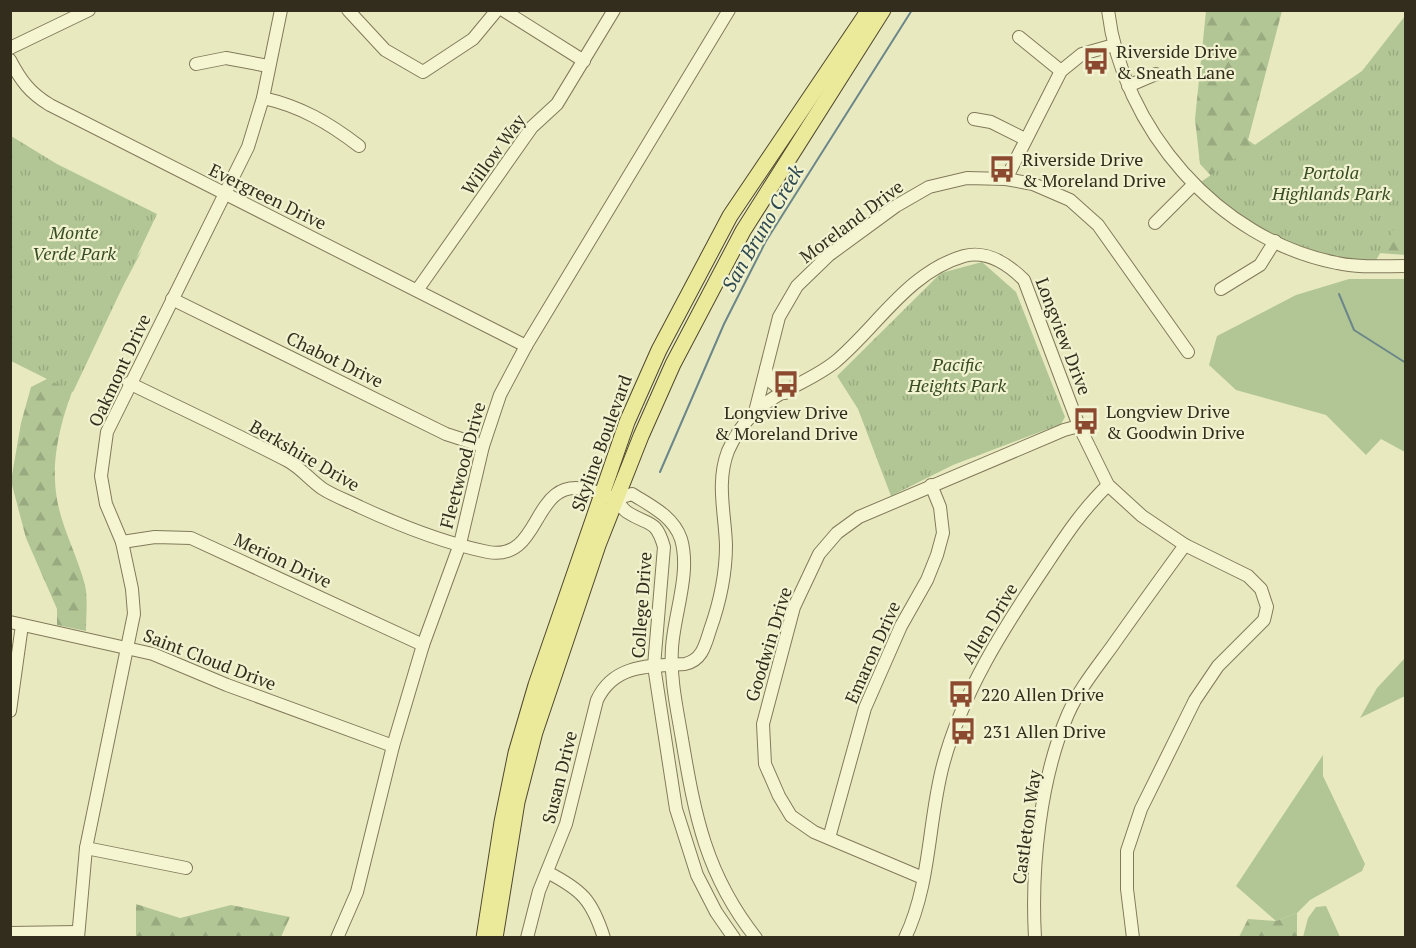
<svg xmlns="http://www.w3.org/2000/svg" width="1416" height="948" font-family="'PT Serif',serif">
  <defs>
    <pattern id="forest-firs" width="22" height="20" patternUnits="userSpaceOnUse" patternTransform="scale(1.5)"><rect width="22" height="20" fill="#b2c695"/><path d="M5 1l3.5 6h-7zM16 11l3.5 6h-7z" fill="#9aaa80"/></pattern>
    <pattern id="park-tufts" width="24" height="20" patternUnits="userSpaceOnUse" patternTransform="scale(1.5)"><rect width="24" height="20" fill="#b2c695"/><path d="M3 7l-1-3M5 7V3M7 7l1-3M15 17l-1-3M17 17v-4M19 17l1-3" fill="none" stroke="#9aaa80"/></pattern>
  </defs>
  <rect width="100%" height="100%" fill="#e9e9c0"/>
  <g fill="#b2c695">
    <path d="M1349 279H1405V452L1381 439 1366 455 1326 415 1236 390 1209 365 1217 336 1296 295Z"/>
    <path d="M1405 658V696L1360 718 1377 688Z"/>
    <path d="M1323 755V776L1365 864 1362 871 1310 900 1297 913 1276 921 1236 886Z"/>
    <path d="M1326 906 1340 937H1303L1308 918 1316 907Z"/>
  </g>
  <g fill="url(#forest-firs)">
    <path d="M1206 11H1282L1248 140 1331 199 1405 202V255L1326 249 1230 196 1200 164 1195 119Z"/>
    <path d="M142 250C107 319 46 413 56 493 60 525 77 554 85 585 88 599 86 616 86 631L57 625V609L26 538 11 481 21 423 31 387 47 379Z"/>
    <path d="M136 904 180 918 231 905 290 917 281 937H136Z"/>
    <path d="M1297 913V937H1239L1248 919 1276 921Z"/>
  </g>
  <g fill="url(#park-tufts)">
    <path d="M1405 16V210L1371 269 1294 250 1195 186 1362 71Z"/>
    <path d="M11 136 57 164 157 214 73 392 11 361Z"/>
    <path d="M982 262 1016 292 1065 417 1061 424 953 465 891 496 858 409 837 376 941 273Z"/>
  </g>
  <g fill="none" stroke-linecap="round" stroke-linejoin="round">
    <g stroke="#6b8789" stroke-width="2">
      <path d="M1339 294 1354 330 1406 363"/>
      <path d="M660 472 724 324 766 241 912 10"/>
    </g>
    <defs>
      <g id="minor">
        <path d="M348 10 385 50 423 72 473 39 497 10"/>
        <path d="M503 10 584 61"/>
        <path d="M1108 10C1122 128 1218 240 1337 263 1359 268 1383 266 1406 266"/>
        <path d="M1019 37 1061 71"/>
        <path d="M10 48 89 10"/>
        <path d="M10 60C21 81 30 93 50 105L526 346"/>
        <path d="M196 64 226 58 268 66"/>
        <path d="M1128 86 1156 74"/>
        <path d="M263 98C300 106 329 123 359 146"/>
        <path d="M974 119 991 122 1025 139"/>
        <path d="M1006 179 1061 71 1082 54 1114 45"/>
        <path d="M1155 223 1194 184"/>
        <path d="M418 289 532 127 557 104 614 10"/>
        <path d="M1221 289 1260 265 1275 241"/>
        <path d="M172 299 446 434 483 446"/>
        <path d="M766 369 769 380 785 393"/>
        <path d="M129 383C182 409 236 434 288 461 301 468 311 481 323 489 334 496 348 501 360 507 401 526 443 543 488 552 544 562 530 474 589 490 597 492 607 494 615 499 619 502 622 509 627 512 648 526 656 518 664 547L654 666 676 809 697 875 716 912 734 938"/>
        <path d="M755 412 779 317 797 286 829 255 896 206 929 187 967 178 1006 179 1033 184 1070 200 1098 225 1188 352"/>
        <path d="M615 499 632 494C651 506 673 516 681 539 691 573 674 614 672 648 670 679 677 709 682 739 695 816 706 875 756 938"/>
        <path d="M122 542 155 537 191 538 423 645"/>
        <path d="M10 622 153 654 227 685 393 746"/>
        <path d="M10 711 22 625"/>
        <path d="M829 838 865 708 901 626 927 580 937 555 943 533 940 507 931 485"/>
        <path d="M86 848 186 868"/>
        <path d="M547 872C582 890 592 900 604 938"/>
        <path d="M923 878 814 832 791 816 779 796 765 764 763 724 794 607 819 554 837 533 859 517 1064 430 1079 426"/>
        <path d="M10 933 78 932"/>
        <path d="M78 938 86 848 134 614 132 589 122 542 106 504 101 476 107 432 248 147 263 98 281 10"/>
        <path d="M337 938 357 892 393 746 423 645 460 544 483 446 500 395 526 346 729 10"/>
        <path d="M527 938 539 891 566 824 597 700C614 664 649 666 685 664 702 660 705 646 710 630 720 602 726 575 726 545 725 513 716 482 728 451 734 437 743 424 754 413 776 391 810 382 835 362 877 327 908 272 964 256 987 250 1009 265 1024 280L1079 426 1108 485 1142 516 1185 545 1248 576 1261 589 1267 607 1264 620 1218 666 1195 700 1141 809 1127 851V889L1133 938"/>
        <path d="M905 938C931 884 928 821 943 765 962 693 1003 629 1044 568 1064 538 1082 510 1108 485"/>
        <path d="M1035 938C1031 867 1040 779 1068 714 1079 689 1098 666 1113 645 1137 611 1161 578 1185 545"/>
      </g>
      <g id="major">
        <path d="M484 938 502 822 516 753 536 685 627 422 659 350 730 216 869 10"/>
        <path d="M495 938 517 802 535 732 598 545 641 436 673 364 743 231 883 10"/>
      </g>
    </defs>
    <use href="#minor" stroke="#817a5a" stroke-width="14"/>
    <use href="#major" stroke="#4f472e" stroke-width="17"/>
    <use href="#minor" stroke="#f5f5d2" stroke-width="12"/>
    <use href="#major" stroke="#eaea9a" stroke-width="15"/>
  </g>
  <defs>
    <symbol id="bus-bare" viewBox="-9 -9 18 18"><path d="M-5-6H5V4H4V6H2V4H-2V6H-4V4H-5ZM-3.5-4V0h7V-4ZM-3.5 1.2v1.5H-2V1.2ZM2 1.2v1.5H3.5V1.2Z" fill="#8b4a2f" stroke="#f1f2cf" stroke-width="2.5" paint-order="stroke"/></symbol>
  </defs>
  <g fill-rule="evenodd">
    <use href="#bus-bare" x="1077" y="42" width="38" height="38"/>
    <use href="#bus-bare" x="983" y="150" width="38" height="38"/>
    <use href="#bus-bare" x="767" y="365" width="38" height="38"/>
    <use href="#bus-bare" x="1067" y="402" width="38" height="38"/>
    <use href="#bus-bare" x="942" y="675" width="38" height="38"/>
    <use href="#bus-bare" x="944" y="712" width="38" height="38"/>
  </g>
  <g text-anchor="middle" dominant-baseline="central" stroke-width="4.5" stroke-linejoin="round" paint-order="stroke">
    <g font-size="18" fill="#322d1d" stroke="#f1f2cf" text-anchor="start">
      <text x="1116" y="51">Riverside Drive<tspan x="1116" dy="21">&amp; Sneath Lane</tspan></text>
      <text x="1022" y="159">Riverside Drive<tspan x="1022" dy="21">&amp; Moreland Drive</tspan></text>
      <text x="1106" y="411">Longview Drive<tspan x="1106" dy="21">&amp; Goodwin Drive</tspan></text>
      <text x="786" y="412" text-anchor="middle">Longview Drive<tspan x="786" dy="21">&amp; Moreland Drive</tspan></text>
      <text x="981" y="694">220 Allen Drive</text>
      <text x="983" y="731">231 Allen Drive</text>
    </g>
    <g font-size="18" fill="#322d1d" stroke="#f1f2cf">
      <text transform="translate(493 154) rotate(-54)">Willow Way</text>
      <text transform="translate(268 196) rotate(26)">Evergreen Drive</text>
      <text transform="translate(851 221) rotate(-37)">Moreland Drive</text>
      <text transform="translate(1064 336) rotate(69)">Longview Drive</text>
      <text transform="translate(335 359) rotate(26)">Chabot Drive</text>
      <text transform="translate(119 370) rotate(-65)">Oakmont Drive</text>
      <text transform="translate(601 443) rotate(-70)">Skyline Boulevard</text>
      <text transform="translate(305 455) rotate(30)">Berkshire Drive</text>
      <text transform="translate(462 465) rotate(-75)">Fleetwood Drive</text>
      <text transform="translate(283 560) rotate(25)">Merion Drive</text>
      <text transform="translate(641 605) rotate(-86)">College Drive</text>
      <text transform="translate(989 623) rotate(-59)">Allen Drive</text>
      <text transform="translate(768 644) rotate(-73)">Goodwin Drive</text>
      <text transform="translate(872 652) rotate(-66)">Emaron Drive</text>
      <text transform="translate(210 659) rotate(21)">Saint Cloud Drive</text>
      <text transform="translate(559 777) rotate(-76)">Susan Drive</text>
      <text transform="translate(1026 827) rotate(-82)">Castleton Way</text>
    </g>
    <g font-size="18" font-style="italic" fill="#374c25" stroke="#f1f2cf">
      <text x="1331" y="172">Portola<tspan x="1331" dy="21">Highlands Park</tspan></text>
      <text x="74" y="232">Monte<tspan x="74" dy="21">Verde Park</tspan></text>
      <text x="957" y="364">Pacific<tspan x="957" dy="21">Heights Park</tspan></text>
    </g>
    <g font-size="20" font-style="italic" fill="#2d4850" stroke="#f1f2cf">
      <text transform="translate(762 228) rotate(-60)">San Bruno Creek</text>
    </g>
  </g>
  <rect width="1416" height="948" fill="none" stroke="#322d1d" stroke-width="24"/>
</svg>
